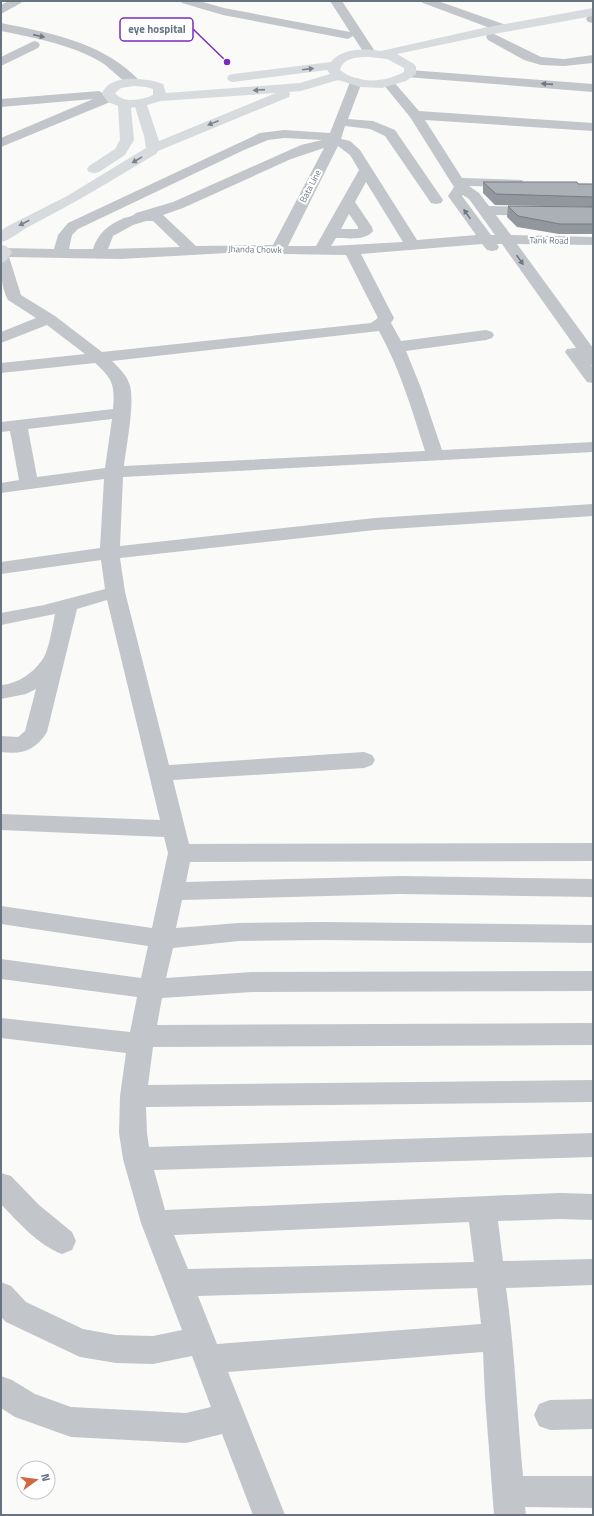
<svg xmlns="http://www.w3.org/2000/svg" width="594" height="1516" font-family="'Titillium Web',sans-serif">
  <rect width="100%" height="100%" fill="#fafaf8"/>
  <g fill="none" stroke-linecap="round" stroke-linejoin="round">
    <g fill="#c2c5c9" fill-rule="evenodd">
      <path d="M9 1H23L21 3 1 14V5Z"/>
      <path d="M180 1H199L224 8 350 32 330 1H342L376 53 374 56H366L353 36 348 39 223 15 182 3Z"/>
      <path d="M421 1H438L506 25 508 28 506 31H498L423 3Z"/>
      <path d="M592 15 593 23 588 22 586 19 588 16Z"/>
      <path d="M1 23C45 32 91 40 127 69 131 73 137 77 140 82L138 85C127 88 111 68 101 62 70 44 35 38 1 31Z"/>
      <path d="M492 33 541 57 564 59 593 55V63L564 66 541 65 524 60 488 40 486 37 488 34Z"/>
      <path d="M34 41 38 42 40 45 38 48 1 66V57Z"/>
      <path d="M410 70 593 84V92L406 77 404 74 406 71Z"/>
      <path d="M356 78 360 79 362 82 348 119 373 121 395 130 443 200 441 203 436 204 431 203 385 136 370 129 345 126 341 139 350 141 360 150 417 240 476 235 448 196 454 187 410 117 383 84 385 81H393L419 111 593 123V131L425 120 462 178 522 180 524 183 522 186 517 187 469 186 479 193 489 206 593 208V216L496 215 511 235 593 237V245L517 244 593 348V365H591L593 367V383L587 382 565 352 567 349 576 348 502 244H497L499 247 497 250 492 251 487 250 482 244 361 254 394 318 391 323 401 341 486 330 492 332 494 335 492 338 486 340 406 351 421 388 442 450 593 442V452L123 477 120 546 375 518 593 504V516L375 530 120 558 125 592 169 765 364 752 372 755 375 760 372 765 364 768 173 780 189 844 593 843V861L190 862 186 882 400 876 593 879V897L400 894 182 900 176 928 239 923 322 922 593 925V943L322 940 239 941 173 948 166 978 252 972 593 971V991L252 992 162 998 157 1025 593 1023V1045L153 1047 148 1085 593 1080V1102L146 1107 147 1133 149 1147 593 1133V1157L154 1170 165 1210 559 1193 593 1194V1220L559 1219 498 1221 503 1261 593 1259V1285L506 1288C515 1350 517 1413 523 1476H593V1508L525 1507 526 1515H494L485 1397 483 1352 228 1372 285 1515H253L222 1434 186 1443 71 1437 15 1417 1 1408V1376L12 1380 35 1394 71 1407 186 1413 211 1407 192 1356 153 1364 116 1363 80 1357 6 1322 1 1317V1282L11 1286 26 1302 83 1329 116 1335 153 1336 182 1330 141 1223 123 1159 119 1133 120 1096 126 1053 1 1038V1018L130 1032 137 997 1 979V959L141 978 148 946 1 924V906L152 928 168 853 164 837 1 830V814L160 820 107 600 77 609 47 732C36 750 22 755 1 752V736L18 737 25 731 36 689 26 694 1 699V685C18 684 35 672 44 657 49 649 53 624 55 614L1 625V613L44 605 105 589 101 560 1 574V562L100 548 104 479 1 493V483L19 480 10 431 1 432V422L113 409C115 385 113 379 95 363L1 373V363L85 354 47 325 1 343V332L36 318 8 300C0 286 1 265 1 248L54 249 58 235 68 223 260 133 284 130 330 133 350 82 352 79ZM284 138 322 140 301 145 173 202 136 213C133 216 129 217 124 218 108 225 98 233 93 249H69L72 235 78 229 244 150 268 140ZM338 146 350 155 359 170 316 246H288ZM324 148 273 245 196 246 163 215 183 208 291 159ZM366 182 403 242 331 246 336 238C347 238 366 241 373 231L372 227 355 202ZM463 195 469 199 495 235H491L462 196ZM349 214 358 227V229H341ZM146 221H153L180 247 108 249 113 236 133 225ZM227 253 346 255 378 318 371 323 102 352 55 316 21 295 9 257 120 259ZM379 331C400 369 412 410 425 451L124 466C126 448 136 398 129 383 126 374 118 367 112 361ZM112 419 105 468 37 477 28 429ZM469 1222 474 1262 188 1269 174 1235ZM477 1288 481 1324 217 1344 198 1296Z"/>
      <path d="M99 91 105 94 110 93 115 94 116 97 115 100 1 147V138L93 99 1 107V99Z"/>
      <path d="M1 1173 11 1176 39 1205 72 1232 76 1241 72 1250 62 1254C38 1245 18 1222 1 1204Z"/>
      <path d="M593 1399V1429L550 1430 539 1426 534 1415 539 1404 550 1400Z"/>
    </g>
    <g fill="#d8dbde" fill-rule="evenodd">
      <path d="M593 8V16L483 36 397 54 414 64 416 67V74L406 81 382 88 360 87 338 80 301 91 289 92 290 94 289 97 158 151 156 154C114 179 73 204 30 226 22 230 9 241 1 242V231L6 227 67 196 146 148 144 136 135 107 131 108 134 140 125 155 99 172 94 173 89 172 87 169 89 166 115 149 120 140 118 106 108 102 102 94C109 73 147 78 163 84L166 93 300 83 330 74 327 70 233 82 229 81 227 78 229 75 233 74 331 62C341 48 366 48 381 51L483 28ZM370 57 387 59 404 68V72C384 83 358 84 340 70 343 57 359 57 370 57ZM134 86 146 87 153 89V95C141 100 124 104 115 93L121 88ZM276 93 159 141 147 105 161 101Z"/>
      <path d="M1 245 6 246 12 252 6 261 1 263Z"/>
    </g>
  </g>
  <g fill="#92979d">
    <path d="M483 182 593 184V207L495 205 483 193Z"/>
    <path d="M508 206 593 207V234H559L517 227 507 217Z"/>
  </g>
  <g fill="#aab0b6" stroke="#777b7f">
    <path d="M483 182H577L578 184H593V197L496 194Z"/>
    <path d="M508 206 593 207V224H560L518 216Z"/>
  </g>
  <defs><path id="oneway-solid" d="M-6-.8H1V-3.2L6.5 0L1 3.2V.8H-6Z"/></defs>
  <g fill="#6c7884">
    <use href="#oneway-solid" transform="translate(39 36) rotate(13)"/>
    <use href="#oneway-solid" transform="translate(547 84) rotate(-176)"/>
    <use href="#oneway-solid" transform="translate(467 214) rotate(-125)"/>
    <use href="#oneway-solid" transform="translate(520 260) rotate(54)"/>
  </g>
  <g fill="#78838e">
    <use href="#oneway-solid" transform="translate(308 69) rotate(-7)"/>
    <use href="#oneway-solid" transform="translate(259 90) rotate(176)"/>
    <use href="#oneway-solid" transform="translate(213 123) rotate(158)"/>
    <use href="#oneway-solid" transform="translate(137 160) rotate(149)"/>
    <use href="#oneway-solid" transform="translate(24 223) rotate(153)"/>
  </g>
  <g text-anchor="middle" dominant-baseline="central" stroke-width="4" stroke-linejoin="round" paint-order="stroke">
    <g font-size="9" fill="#677480" stroke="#fff">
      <text transform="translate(310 186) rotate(-63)">Bata Line</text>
      <text transform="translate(549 240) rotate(1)">Tank Road</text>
      <text transform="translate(255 249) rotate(1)">Jhanda Chowk</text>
    </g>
  </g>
  <path fill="none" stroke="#7b2cbf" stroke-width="1.5" d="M227 62L193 29"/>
  <circle fill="#7b2cbf" stroke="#fff" stroke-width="1.5" cx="227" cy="62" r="4"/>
  <rect fill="#fff" stroke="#7b2cbf" stroke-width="1.5" x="120" y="18" width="73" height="23" rx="4"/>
  <g font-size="11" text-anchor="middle" font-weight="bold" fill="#677480">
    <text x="157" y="33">eye hospital</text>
  </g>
  <rect width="594" height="1516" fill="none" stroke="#677480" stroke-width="4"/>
  <g transform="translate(36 1480) rotate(76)"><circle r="19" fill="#ffffff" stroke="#c2c7cc"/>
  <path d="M0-3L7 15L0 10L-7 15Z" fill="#d3673f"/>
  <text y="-6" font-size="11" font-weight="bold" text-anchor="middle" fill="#677480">N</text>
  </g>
</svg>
